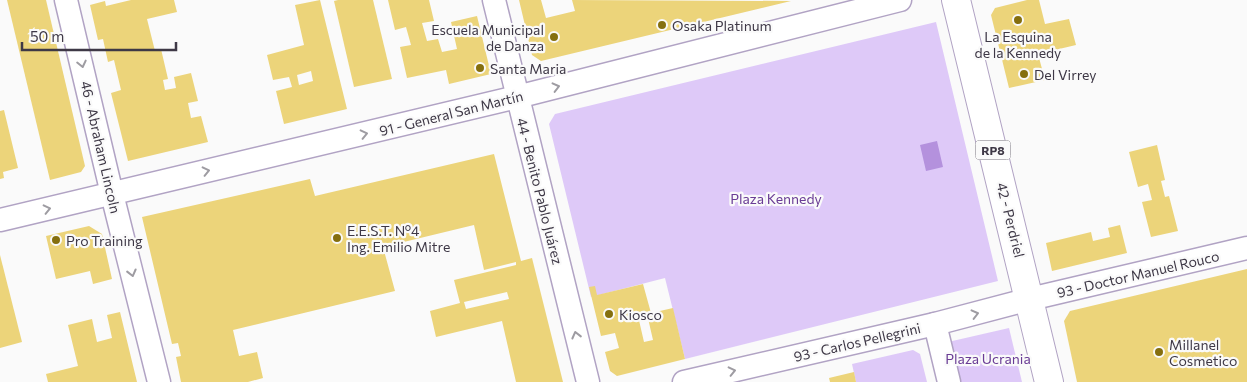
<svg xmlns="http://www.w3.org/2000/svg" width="1247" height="382" font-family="Commissioner,sans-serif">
  <rect width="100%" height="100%" fill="#fafafa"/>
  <g fill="#dec9f8">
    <path d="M936 22 998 281 685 359 665 278 591 297 549 124 555 114Z"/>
    <path d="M1009 328 1022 382H958L948 342Z"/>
    <path d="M913 350 920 354 927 382H856L852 364Z"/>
  </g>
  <path fill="#b491dd" d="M937 141 943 167 926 171 920 145Z"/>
  <g fill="#ecd47a" fill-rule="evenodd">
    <path d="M7 0H46L85 166 81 172 50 180Z"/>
    <path d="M131 0H174L177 12 147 19 155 51 161 49 168 79 163 80 165 90 176 88 174 77 191 73 198 101 188 103 191 118 201 116 208 142 128 161 111 93 121 90 114 60 108 62 103 39 98 40 90 5 105 1 106 6Z"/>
    <path d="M320 0 347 109 284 124 276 91 292 87 289 77 273 80 267 55 304 45 295 5ZM311 71 313 81 299 85 297 75Z"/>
    <path d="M338 0H373L392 79 354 87 334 1Z"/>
    <path d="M388 0H429L434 21 422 23 427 41 438 39 442 52 457 49 451 22 477 16 491 74 449 84 446 70 407 78 400 47 411 45 406 27 395 30Z"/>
    <path d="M519 0H541L546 18 575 11 572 0 791 1 541 61 532 55Z"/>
    <path d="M1027 0H1039L1045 24 1069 19 1076 45 1038 54 1045 80 1009 88 991 15 995 8Z"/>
    <path d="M4 110 18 168 3 172 4 178 0 179V111Z"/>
    <path d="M1157 145 1165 180 1161 181 1165 197 1169 196 1178 231 1151 237 1142 202 1152 200 1148 184 1138 187 1129 152Z"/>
    <path d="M494 154 521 261 532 258 563 382H516L502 321 436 337 430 311 460 303 454 280 516 265V262L484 270 474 225 383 247 395 291 233 330 239 356 257 352 263 378 248 382H181L176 357 181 356 178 343 172 344 142 217 310 179 315 196ZM507 292 509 299 466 309 464 302Z"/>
    <path d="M1120 225 1127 253 1052 271 1046 243 1091 232 1093 241 1110 237 1108 228Z"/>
    <path d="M89 226 102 234 112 279 93 284 90 271 56 279 46 236Z"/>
    <path d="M0 255 22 342 0 348Z"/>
    <path d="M1247 269V382H1077L1064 321 1070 311Z"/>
    <path d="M643 284 651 313 673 308 685 359 617 376 610 371 605 352 619 348 615 333 601 336 589 287 595 286 597 295ZM647 314 653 340 644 342 638 316Z"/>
    <path d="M120 312 137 382H48L46 374 78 366 68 325 92 319 97 342 112 338 107 315Z"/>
    <path d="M854 372 856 382H830L829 378Z"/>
  </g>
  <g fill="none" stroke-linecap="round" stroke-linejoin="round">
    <defs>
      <g id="street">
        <path d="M66 0 112 194 159 382"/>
        <path d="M494 0 588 382"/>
        <path d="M0 220 517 97 900 0"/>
        <path d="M935 324 949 382"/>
        <path d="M684 382 935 324 1030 299 1247 248"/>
      </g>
      <path id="primary" d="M956 0 1049 382"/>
    </defs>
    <use href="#street" stroke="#b1a3c4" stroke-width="25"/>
    <use href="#primary" stroke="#b1a3c4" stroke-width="30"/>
    <use href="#street" stroke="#fff" stroke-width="22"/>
    <use href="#primary" stroke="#fff" stroke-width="28"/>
  </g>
  <defs><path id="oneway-chevron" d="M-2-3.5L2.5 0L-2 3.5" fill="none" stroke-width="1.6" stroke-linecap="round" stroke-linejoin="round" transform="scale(1.25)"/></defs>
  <g stroke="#9e9ca2">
    <use href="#oneway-chevron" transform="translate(82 64) rotate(77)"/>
    <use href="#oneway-chevron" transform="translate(556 87) rotate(-14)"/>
    <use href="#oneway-chevron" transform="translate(364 134) rotate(-13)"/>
    <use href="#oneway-chevron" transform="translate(206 171) rotate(-13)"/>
    <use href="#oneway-chevron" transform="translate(47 209) rotate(-13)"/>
    <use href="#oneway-chevron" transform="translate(132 273) rotate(76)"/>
    <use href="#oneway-chevron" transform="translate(975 314) rotate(-14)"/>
    <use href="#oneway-chevron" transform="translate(576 335) rotate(-104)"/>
    <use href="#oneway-chevron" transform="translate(732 371) rotate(-13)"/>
  </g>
  <g fill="#856f0e" stroke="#fafafa" stroke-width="2">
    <circle cx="1018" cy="20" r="5"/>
    <circle cx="662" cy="25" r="5"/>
    <circle cx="554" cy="37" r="5"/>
    <circle cx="480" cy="68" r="5"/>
    <circle cx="1024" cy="74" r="5"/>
    <circle cx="337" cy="238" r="5"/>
    <circle cx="56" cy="240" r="5"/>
    <circle cx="609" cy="314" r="5"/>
    <circle cx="1159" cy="352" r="5"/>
  </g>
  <g text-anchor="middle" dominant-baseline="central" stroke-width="4.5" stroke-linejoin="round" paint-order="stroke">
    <rect fill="#fafafa" stroke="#76727c" stroke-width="1" x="975.5" y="140.5" width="35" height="19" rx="4"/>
    <g font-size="12" font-weight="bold" fill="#3e3846">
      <text x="993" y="150">RP8</text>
    </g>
    <g font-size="14" fill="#3e3846" stroke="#fafafa" text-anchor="start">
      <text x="672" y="25">Osaka Platinum</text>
      <text x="544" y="29" text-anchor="end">Escuela Municipal<tspan x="544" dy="16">de Danza</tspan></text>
      <text x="1018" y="36" text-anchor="middle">La Esquina<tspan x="1018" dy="16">de la Kennedy</tspan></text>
      <text x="490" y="68">Santa Maria</text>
      <text x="1034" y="74">Del Virrey</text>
      <text x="347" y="230">E.E.S.T. Nº4<tspan x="347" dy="16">Ing. Emilio Mitre</tspan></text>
      <text x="66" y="240">Pro Training</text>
      <text x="619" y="314">Kiosco</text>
      <text x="1169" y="344">Millanel<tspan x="1169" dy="16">Cosmetico</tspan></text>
    </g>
    <g font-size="14" fill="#3e3846" stroke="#fafafa">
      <text transform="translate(451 113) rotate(-14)">91 - General San Martín</text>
      <text transform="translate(101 147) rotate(77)">46 - Abraham Lincoln</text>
      <text transform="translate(540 191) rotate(76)">44 - Benito Pablo Juárez</text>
      <text transform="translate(1011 220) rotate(76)">42 - Perdriel</text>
      <text transform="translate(1138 274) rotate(-13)">93 - Doctor Manuel Rouco</text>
      <text transform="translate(857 342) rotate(-13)">93 - Carlos Pellegrini</text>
    </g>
    <g font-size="14" fill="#6a3c95" stroke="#fafafa">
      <text x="776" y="198">Plaza Kennedy</text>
      <text x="988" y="358">Plaza Ucrania</text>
    </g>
  </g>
  <path d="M22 42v8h154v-8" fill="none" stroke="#3e3846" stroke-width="2.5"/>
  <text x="30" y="42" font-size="15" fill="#3e3846" stroke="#fafafa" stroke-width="4" paint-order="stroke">50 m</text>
</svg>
